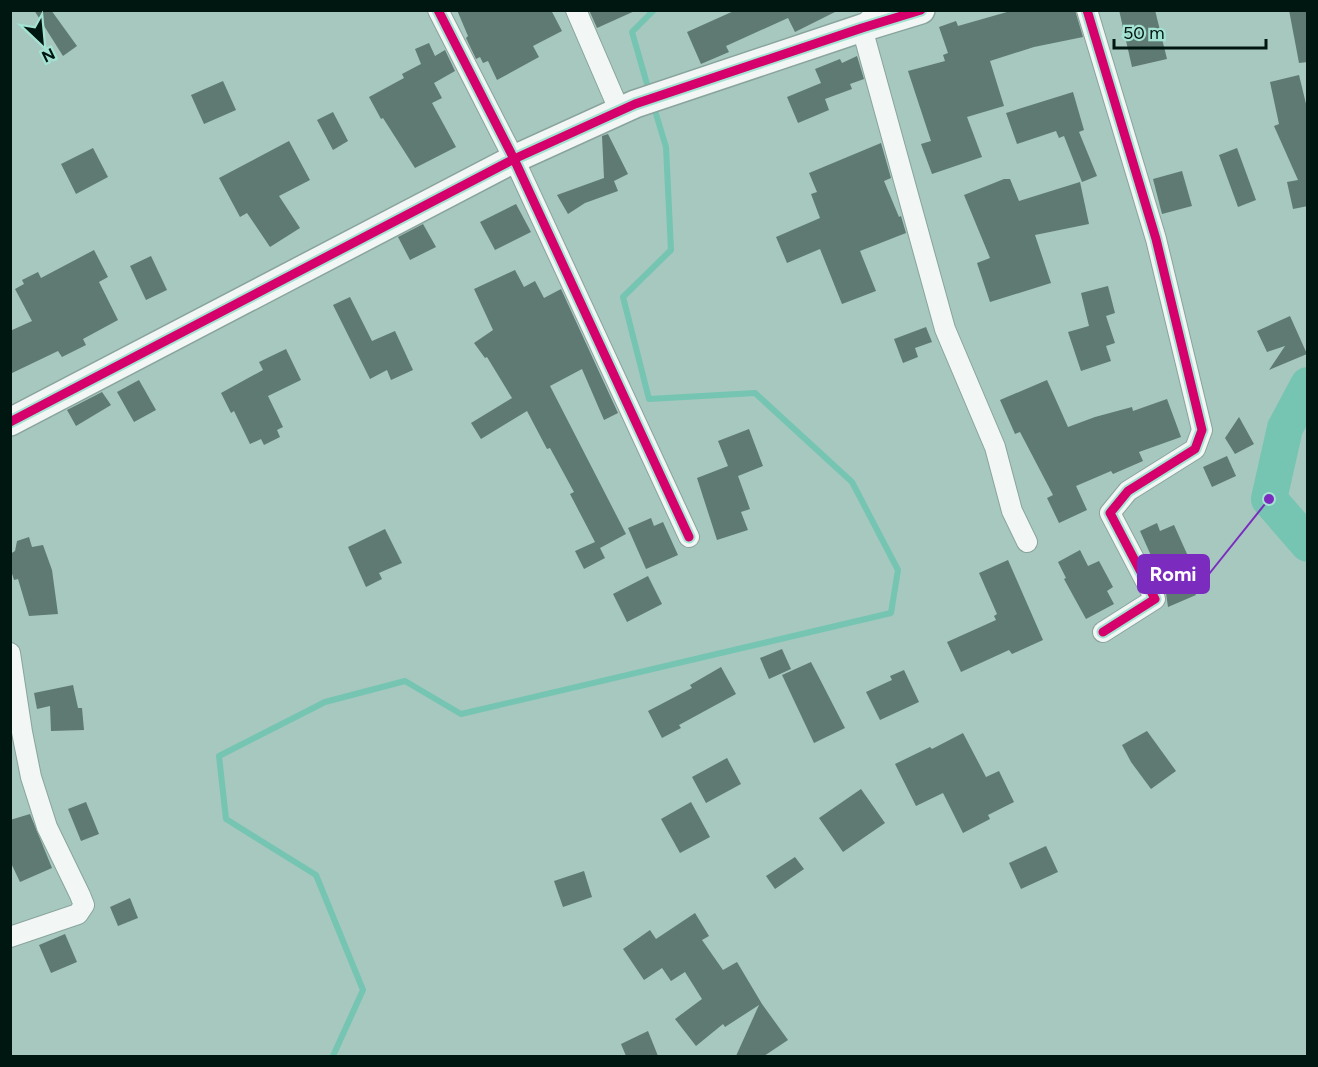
<svg xmlns="http://www.w3.org/2000/svg" width="1318" height="1067" font-family="Figtree,sans-serif">
  <rect width="100%" height="100%" fill="#a6c8bf"/>
  <g fill="none" stroke-linecap="round" stroke-linejoin="round">
    <g stroke="#75c5b2" stroke-width="6">
      <path d="M649 91 632 32 654 10"/>
      <path d="M333 1056 363 990 316 875 226 819 219 756 325 702 405 681 461 714 891 613 898 570 852 482 755 393 649 399 623 297 671 250 666 147 653 104"/>
    </g>
    <path stroke="#75c5b2" stroke-width="36" d="M1308 385 1285 428 1269 499 1308 544"/>
  </g>
  <g fill="#5f7973">
    <path d="M34 10H51L77 46 63 56Z"/>
    <path d="M457 10H551L562 31 533 46 539 57 497 80 488 61 483 63 480 57 476 59 466 38 468 36Z"/>
    <path d="M589 10H637L597 28Z"/>
    <path d="M736 10H839L795 32 788 18 726 46 729 52 701 64 687 32Z"/>
    <path d="M1014 10H1075L1083 37 1034 47 990 61 1004 106 967 117 982 157 932 174 921 144 931 141 908 71 945 61 943 55 948 53 939 27 956 21 958 26Z"/>
    <path d="M1119 10H1155L1167 59 1132 67Z"/>
    <path d="M1289 10H1308V62L1299 63Z"/>
    <path d="M429 43 435 56 445 50 455 71 434 83 442 98 432 103 456 147 415 168 383 118 381 119 369 97 404 78 402 74 421 64 415 49Z"/>
    <path d="M857 56 864 79 850 84 852 89 825 99 829 110 798 123 787 97 821 83 815 69 840 59 842 63Z"/>
    <path d="M1299 75 1308 112V206L1293 209 1287 182 1298 180 1274 126 1279 124 1270 82Z"/>
    <path d="M223 81 236 110 204 124 191 95Z"/>
    <path d="M1073 92 1084 130 1079 132 1097 176 1082 182 1064 136 1059 138 1056 131 1017 144 1006 113Z"/>
    <path d="M333 112 348 141 333 150 317 120Z"/>
    <path d="M608 134 628 174 614 181 618 191 585 203 568 214 557 195 604 178 602 136Z"/>
    <path d="M289 141 310 180 279 196 300 228 270 247 247 213 240 217 219 178Z"/>
    <path d="M881 143 891 178 884 181 899 217 901 216 906 233 860 251 876 291 842 304 820 249 787 263 776 237 820 218 811 194 817 192 809 173Z"/>
    <path d="M93 148 108 177 76 194 61 164Z"/>
    <path d="M1237 148 1256 200 1238 207 1219 155Z"/>
    <path d="M1182 171 1192 206 1162 214 1153 179Z"/>
    <path d="M1004 179H1010L1019 201 1080 182 1089 224 1035 235 1051 283 990 302 977 263 990 258 964 195Z"/>
    <path d="M516 204 531 232 495 250 480 222Z"/>
    <path d="M423 224 436 247 410 260 398 237Z"/>
    <path d="M94 250 108 277 99 282 118 320 83 339 86 345 62 357 58 351 10 374V331L32 321 15 289 24 284 22 280 38 272 41 278Z"/>
    <path d="M151 256 167 290 146 300 130 266Z"/>
    <path d="M515 270 524 287 535 281 544 298 561 289 618 413 604 420 582 369 550 386 626 534 600 548 605 558 584 569 575 551 595 542 570 494 574 492 550 448 547 449 527 411 481 439 471 423 512 398 487 357 485 358 474 343 493 330 474 289Z"/>
    <path d="M1108 286 1115 313 1106 316 1115 343 1106 346 1111 361 1081 371 1068 332 1089 326 1081 293Z"/>
    <path d="M350 297 372 341 395 331 413 370 391 380 387 370 370 379 333 305Z"/>
    <path d="M1290 316 1307 354 1269 370 1285 346 1267 352 1257 331Z"/>
    <path d="M926 327 932 342 915 348 918 357 903 363 894 339Z"/>
    <path d="M286 349 301 380 268 396 283 427 277 430 280 437 264 445 261 439 250 444 234 411 231 413 221 393 263 370 259 362Z"/>
    <path d="M139 380 156 410 134 422 117 392Z"/>
    <path d="M1047 380 1068 427 1095 417 1132 407 1133 411 1167 399 1181 437 1139 452 1143 461 1113 474 1111 471 1076 486 1087 510 1059 523 1047 498 1053 495 1020 432 1015 434 1000 400Z"/>
    <path d="M102 392 111 405 76 426 67 410Z"/>
    <path d="M1239 417 1254 444 1235 454 1225 438Z"/>
    <path d="M749 429 763 466 738 476 750 509 741 512 748 530 717 540 697 478 728 466 718 441Z"/>
    <path d="M1227 456 1236 476 1212 487 1203 467Z"/>
    <path d="M651 518 654 526 663 522 678 555 646 569 628 528Z"/>
    <path d="M1157 523 1160 531 1174 525 1192 565 1185 569 1196 595 1168 607 1166 593 1149 562 1153 560 1140 531Z"/>
    <path d="M385 529 402 563 379 573 382 579 366 587 348 547Z"/>
    <path d="M29 537 32 547 43 545 52 570 58 614 29 616 18 579 14 580 10 567V554L15 551 17 541Z"/>
    <path d="M1080 550 1088 566 1099 561 1113 587 1107 591 1114 604 1086 619 1064 579 1066 578 1058 562Z"/>
    <path d="M1008 560 1043 640 1012 654 1009 650 961 672 947 642 996 620 994 616 997 614 979 573Z"/>
    <path d="M648 576 662 604 627 622 613 594Z"/>
    <path d="M782 649 791 669 769 679 760 658Z"/>
    <path d="M811 662 845 728 814 743 782 675Z"/>
    <path d="M721 667 736 694 679 725 681 728 662 738 648 711 692 688 690 685Z"/>
    <path d="M904 670 919 702 880 720 866 692 892 680 890 676Z"/>
    <path d="M73 685 78 708H82L84 730 51 731 50 706 37 709 34 693Z"/>
    <path d="M1147 731 1176 771 1151 789 1131 762 1122 745Z"/>
    <path d="M963 733 986 777 999 771 1014 802 988 815 990 819 963 833 943 793 916 806 895 764 930 747 932 749Z"/>
    <path d="M727 758 741 784 706 803 692 777Z"/>
    <path d="M861 789 885 823 843 852 819 818Z"/>
    <path d="M86 802 99 834 81 841 68 809Z"/>
    <path d="M691 802 710 837 680 853 661 819Z"/>
    <path d="M30 814 52 868 20 882 10 861V820Z"/>
    <path d="M1046 846 1058 872 1021 889 1009 863Z"/>
    <path d="M795 857 804 869 775 889 766 876Z"/>
    <path d="M584 871 592 897 563 907 554 881Z"/>
    <path d="M130 898 138 918 118 926 110 907Z"/>
    <path d="M695 913 709 936 702 940 723 970 737 962 762 1004 788 1040 764 1056H736L759 1005 725 1027 723 1024 696 1046 675 1019 702 999 685 972 671 981 662 968 644 980 623 949 650 930 656 939Z"/>
    <path d="M65 934 77 962 51 973 39 945Z"/>
    <path d="M648 1031 658 1056H626L621 1044Z"/>
  </g>
  <g fill="none" stroke-linecap="round" stroke-linejoin="round">
    <defs>
      <g id="street">
        <path d="M438 10 514 159 689 537"/>
        <path d="M576 10 620 112"/>
        <path d="M1087 10 1156 239 1202 430 1195 449 1128 491 1110 513 1155 599 1103 632"/>
        <path d="M870 19 862 28 945 329 995 447 1012 511 1027 542"/>
        <path d="M10 653 22 732 31 777 47 827 80 895 84 905 78 914 10 937"/>
      </g>
      <path id="secondary" d="M10 422 514 159 635 104 862 28 921 10"/>
    </defs>
    <use href="#street" stroke="#89a49d" stroke-width="22"/>
    <use href="#secondary" stroke="#89a49d" stroke-width="30"/>
    <use href="#street" stroke="#f2f7f5" stroke-width="20"/>
    <use href="#secondary" stroke="#f2f7f5" stroke-width="27"/>
    <defs>
      <g id="cycleway">
        <path d="M438 10 514 159 689 537"/>
        <path d="M1087 10 1156 239 1202 430 1195 449 1128 491 1110 513 1155 599 1103 632"/>
        <path d="M10 422 514 159 635 104 862 28 921 10"/>
      </g>
    </defs>
    <use href="#cycleway" stroke="#a4e3d2" stroke-width="13"/>
    <use href="#cycleway" stroke="#d6006c" stroke-width="9"/>
  </g>
  <path fill="none" stroke="#7b2cbf" stroke-width="2" d="M1269 499L1209 574"/>
  <circle fill="#7b2cbf" stroke="#a4e3d2" stroke-width="2" cx="1269" cy="499" r="6"/>
  <rect fill="#7b2cbf" stroke="#7b2cbf" stroke-width="2" x="1138" y="555" width="71" height="38" rx="6"/>
  <g font-size="20" text-anchor="middle" font-weight="bold" fill="#fff">
    <text x="1173" y="581">Romi</text>
  </g>
  <rect width="1318" height="1067" fill="none" stroke="#001611" stroke-width="24"/>
  <g transform="translate(42 42) rotate(154)" stroke="#a4e3d2" stroke-width="4.5" paint-order="stroke">
  <path d="M0-4.5L10 22L0 15L-10 22Z" fill="#001611"/>
  <text y="-9" font-size="16" font-weight="bold" text-anchor="middle" fill="#001611">N</text>
  </g>
  <path d="M1114 39v9h152v-9" fill="none" stroke="#001611" stroke-width="3"/>
  <text x="1123" y="39" font-size="18" fill="#001611" stroke="#a4e3d2" stroke-width="4.5" paint-order="stroke">50 m</text>
</svg>
